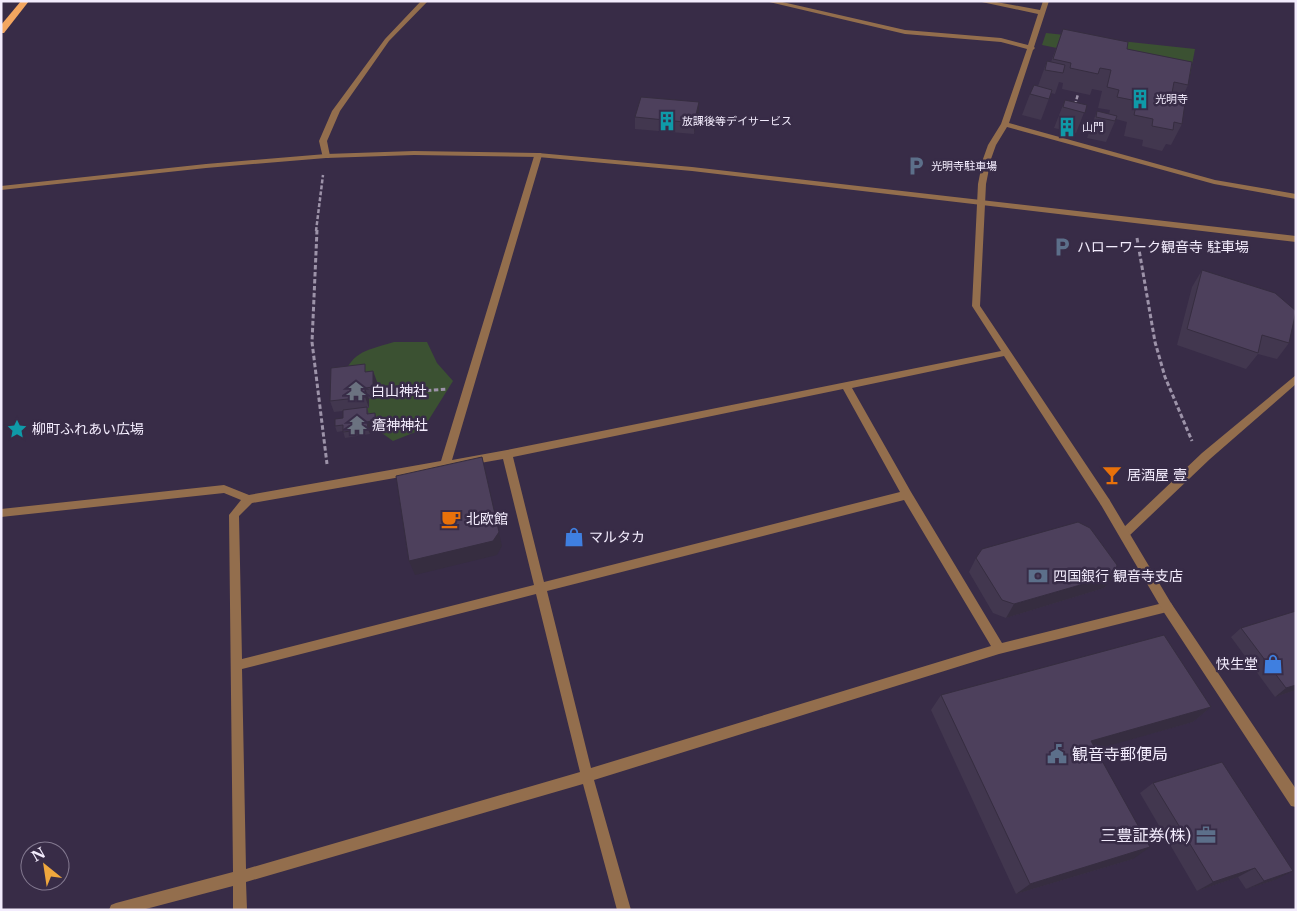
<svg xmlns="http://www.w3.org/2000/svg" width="1297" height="911" font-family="'Libre Baskerville','Noto Sans JP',serif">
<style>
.green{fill:#3b5132}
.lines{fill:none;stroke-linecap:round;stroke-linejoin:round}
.path-far1{stroke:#9d93a9;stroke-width:2.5;stroke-dasharray:4 2;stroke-linecap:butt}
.path{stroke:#9d93a9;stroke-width:3;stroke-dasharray:4.5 2.5;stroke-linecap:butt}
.minor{fill:#936e4d;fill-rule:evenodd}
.tertiary{fill:#936e4d;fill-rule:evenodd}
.primary{fill:#f3a660;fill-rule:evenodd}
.wall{fill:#42374f}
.shaded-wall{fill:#362d40}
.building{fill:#4d405c;stroke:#362d40}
.labels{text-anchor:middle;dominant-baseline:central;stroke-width:5;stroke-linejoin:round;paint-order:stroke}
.far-poi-label{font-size:11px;fill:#f3ecfd;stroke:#382c47;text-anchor:start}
.poi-label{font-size:14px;fill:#f3ecfd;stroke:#382c47;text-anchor:start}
.near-poi-label{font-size:16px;fill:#f3ecfd;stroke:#382c47;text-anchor:start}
</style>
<rect width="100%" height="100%" fill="#382c47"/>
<path class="green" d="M1046,33l149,16 -5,26 -148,-30z
M394,342h33l10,21 16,18 -30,48 -30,12 -46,-33 -8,-24c14,-33 22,-32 55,-42z"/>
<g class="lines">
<path class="path-far1" d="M1075,105l3,-11
M316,231l7,-56"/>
<path class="path" d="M317,230l-5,112 15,122
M1137,238l18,104 10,35 27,64
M385,394l62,-5"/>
<path class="minor" d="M421,1h7l-39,40 -49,70 -13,30 3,15 -1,2h-6l-4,-17 13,-30 53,-72z
M765,1h13l127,29 96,8 27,7 10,-31 -61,-13h14l49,9 3,-9h6l-15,46 1,1 -2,2 -24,73 206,57 81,14v5l-82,-15 -207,-57 -11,18 -5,14 -5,25 -6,122 129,193 1,3 -1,3 -4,1 -4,-1 -97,-149 -152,32 59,104 91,151 165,-41 4,1 2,4 -2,4 -172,43 -405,126 37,130h-14l-34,-126 -337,98 1,28h-14v-24l-91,24h-33l2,-5 5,-2 117,-31 -4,-357 12,-15 -17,-7 -223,24v-8l223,-24 25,10 192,-34 94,-308h6l1,2 -90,305 55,-10 494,-99 -29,-45 6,-122 5,-25 5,-14 13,-21 26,-75 -26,-7 -96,-8zM843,389l57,103 -356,90 -31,-125zM503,459l31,126 -292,74 -3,-143 13,-13zM904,500l87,146 -400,122 -44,-177zM536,594l44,178 -334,97 -4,-200z
M1296,375v9l-86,75 -81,77 -4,2 -4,-2 -1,-3 1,-3 81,-77z"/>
<path class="tertiary" d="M414,151l124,2 154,14 604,69v6l-604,-71 -154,-14 -124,-2 -88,3 -120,10 -205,22v-4l205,-22 120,-10z
M1105,498l4,1 62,104 125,186v18l-5,-1 -128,-195 -62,-106 -1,-3 1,-3z"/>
<path class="primary" d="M21,1h8l-25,32h-3v-8z"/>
</g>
<path class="wall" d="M1063,29l64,20 61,36 -5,11 -1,28 -11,21 -5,-1 -4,7 -20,-5 1,-6 -19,-4 3,-14 -11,-3 -10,23 -19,-4 10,-27 12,3 1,-4 -12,-2 4,-17 -10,-2 -2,6 -28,-6 1,-6 -4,-1 -4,12 -4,-1 -10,27 -19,-5 8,-21 8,-8 9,-25 4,1z
M1065,100l22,5 -11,28 -22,-5z
M699,102v11l-5,21 -59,-5v-12z
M1202,270l87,73 -12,16 -19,-5 -12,15 -69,-24 15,-58z
M373,371l4,11v16l-8,1v9h-2l2,6 6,-1 1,6 1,7 -7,1v7l-25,4 -2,-7 -6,1 -2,-6 8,-8v-7l-9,1 -4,-11 38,-29z
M976,558l139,17 -11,13 -98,30 -13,-5 -24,-41z
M1241,628l55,62 -21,7 -44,-60z
M941,695l270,12 -18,15 -98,27 38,110 -117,35 -85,-184z
M1153,783l122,97 -29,9 -8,-12 -41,14 -57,-98z"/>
<path class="shaded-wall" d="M699,102v11l-5,21v-11z
M373,371l4,11v16l-4,-11z
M365,388l4,11v9l-4,-11z
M375,413l1,6 1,7 -7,1v7l-2,-5 -1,-7z
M482,457l20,89 -5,9 -82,20 -6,-14z
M1115,575l-11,13 -98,30 8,-14z
M1296,685v5l-21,7 11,-9z
M1211,707l-18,15 -117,33 15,-14z
M1150,847l-17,12 -117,35 14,-10z
M1255,868l-17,9 -41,14 16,-9z
M1293,871l-18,9 -29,9 18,-8z"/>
<path class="building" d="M1063,29l65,13 -1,7 65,13 -4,23 -14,-3 -2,11 14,3 -4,28 -8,-2 -1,8 -21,-4 1,-7 -19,-4 3,-14 -20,-4 2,-7 -12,-3 4,-17 -11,-2 -2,6 -28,-6 1,-5 -18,-4z
M1047,61l18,4 -2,8 -18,-3z
M1034,85l18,5 -3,9 -19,-5z
M641,97l58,5 -5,21 -59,-6z
M1065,100l22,5 -2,8 -22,-6z
M1097,111l20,5 -2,5 -19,-4z
M1202,270l73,23 21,18 -7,32 -27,-8 -4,18 -71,-24z
M365,364v8l8,-1v16l-8,1v9l-35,4 1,-33z
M367,407v7l8,-1v7l-8,2 1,7 -25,3v-7l-8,1v-7l8,-1v-8z
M482,457l17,75 -6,9 -84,20 -13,-85z
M1078,522l12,6 27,37 -2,10 -101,29 -12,-4 -26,-42 6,-9z
M1296,611v74l-10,3 -45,-60z
M1164,635l47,72 -120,34 59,106 -120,37 -89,-189z
M1222,762l71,109 -29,10 -9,-13 -42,14 -60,-99z"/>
<defs>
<symbol id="building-bare" viewBox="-9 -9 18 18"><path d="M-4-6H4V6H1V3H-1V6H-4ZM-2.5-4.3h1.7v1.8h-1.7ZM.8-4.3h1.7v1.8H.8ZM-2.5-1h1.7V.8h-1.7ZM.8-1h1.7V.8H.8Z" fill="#0f9aa8" stroke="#382c47" stroke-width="2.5" paint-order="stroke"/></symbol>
<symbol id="parking-bare" viewBox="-9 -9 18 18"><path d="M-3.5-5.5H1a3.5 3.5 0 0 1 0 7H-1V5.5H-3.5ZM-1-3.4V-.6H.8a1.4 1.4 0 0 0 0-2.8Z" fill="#5c6f8a" stroke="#382c47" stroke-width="2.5" paint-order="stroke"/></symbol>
<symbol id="temple-bare" viewBox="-9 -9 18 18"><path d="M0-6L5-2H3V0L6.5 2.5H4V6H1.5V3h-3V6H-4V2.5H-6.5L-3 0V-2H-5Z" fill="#6b7280" stroke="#382c47" stroke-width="2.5" paint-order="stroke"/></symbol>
<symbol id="sight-bare" viewBox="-9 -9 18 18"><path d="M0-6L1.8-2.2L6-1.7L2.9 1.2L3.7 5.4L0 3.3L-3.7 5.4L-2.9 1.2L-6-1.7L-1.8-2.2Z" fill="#0f9aa8" stroke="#382c47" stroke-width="2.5" paint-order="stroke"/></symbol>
<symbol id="bar-bare" viewBox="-9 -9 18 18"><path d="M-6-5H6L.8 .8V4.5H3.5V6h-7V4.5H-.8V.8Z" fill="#e8710a" stroke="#382c47" stroke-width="2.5" paint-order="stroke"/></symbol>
<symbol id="cafe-bare" viewBox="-9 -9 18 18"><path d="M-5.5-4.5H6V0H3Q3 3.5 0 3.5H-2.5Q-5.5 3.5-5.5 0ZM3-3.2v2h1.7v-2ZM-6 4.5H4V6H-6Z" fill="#e8710a" stroke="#382c47" stroke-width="2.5" paint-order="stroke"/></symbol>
<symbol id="shop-bare" viewBox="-9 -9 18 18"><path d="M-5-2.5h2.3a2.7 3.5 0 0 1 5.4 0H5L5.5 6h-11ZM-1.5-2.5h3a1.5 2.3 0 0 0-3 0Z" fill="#3f7fe0" stroke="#382c47" stroke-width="2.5" paint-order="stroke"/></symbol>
<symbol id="bank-bare" viewBox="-9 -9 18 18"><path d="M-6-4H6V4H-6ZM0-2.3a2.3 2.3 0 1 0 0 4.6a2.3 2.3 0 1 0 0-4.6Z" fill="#5c6f8a" stroke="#382c47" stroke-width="2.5" paint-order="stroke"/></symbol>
<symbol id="civic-bare" viewBox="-9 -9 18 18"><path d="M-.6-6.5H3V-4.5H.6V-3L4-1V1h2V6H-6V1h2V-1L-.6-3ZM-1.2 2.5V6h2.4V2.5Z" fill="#5c6f8a" stroke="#382c47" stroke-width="2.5" paint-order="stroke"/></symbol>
<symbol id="office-bare" viewBox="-9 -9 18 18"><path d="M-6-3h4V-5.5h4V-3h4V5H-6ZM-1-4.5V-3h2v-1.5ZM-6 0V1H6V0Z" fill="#5c6f8a" stroke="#382c47" stroke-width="2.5" paint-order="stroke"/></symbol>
</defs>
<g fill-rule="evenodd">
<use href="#building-bare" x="1126" y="85" width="28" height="28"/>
<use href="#building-bare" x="653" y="107" width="28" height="28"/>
<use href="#building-bare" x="1053" y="113" width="28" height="28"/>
<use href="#parking-bare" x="902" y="152" width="28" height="28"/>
<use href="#parking-bare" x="1048" y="233" width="28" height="28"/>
<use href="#temple-bare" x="342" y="377" width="28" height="28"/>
<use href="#temple-bare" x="343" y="411" width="28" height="28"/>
<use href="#sight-bare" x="3" y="415" width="28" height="28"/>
<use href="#bar-bare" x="1098" y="461" width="28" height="28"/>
<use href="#cafe-bare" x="437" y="505" width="28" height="28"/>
<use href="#shop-bare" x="560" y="523" width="28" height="28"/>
<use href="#bank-bare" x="1024" y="562" width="28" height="28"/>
<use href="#shop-bare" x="1259" y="650" width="28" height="28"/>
<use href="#civic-bare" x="1043" y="740" width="28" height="28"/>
<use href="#office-bare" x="1192" y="821" width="28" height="28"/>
</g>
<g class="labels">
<g class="far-poi-label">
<text x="1155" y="99">光明寺</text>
<text x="682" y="121">放課後等デイサービス</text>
<text x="1082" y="127">山門</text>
<text x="931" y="166">光明寺駐車場</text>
</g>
<g class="poi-label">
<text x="1077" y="247">ハローワーク観音寺 駐車場</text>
<text x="371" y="391">白山神社</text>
<text x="372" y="425">瘡神神社</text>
<text x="32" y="429">柳町ふれあい広場</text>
<text x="1127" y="475">居酒屋 壹</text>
<text x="466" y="519">北欧館</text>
<text x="589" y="537">マルタカ</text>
<text x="1053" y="576">四国銀行 観音寺支店</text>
<text x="1258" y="664" text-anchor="end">快生堂</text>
</g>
<g class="near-poi-label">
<text x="1072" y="754">観音寺郵便局</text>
<text x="1191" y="835" text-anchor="end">三豊証券(株)</text>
</g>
</g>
<rect width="1297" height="911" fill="none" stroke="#f3ecfd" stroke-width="5"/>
<g transform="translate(45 866) rotate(330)"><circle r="24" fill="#382c47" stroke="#837990"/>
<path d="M0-4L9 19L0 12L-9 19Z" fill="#efa73d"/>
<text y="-8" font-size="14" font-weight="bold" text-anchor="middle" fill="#f3ecfd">N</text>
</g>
</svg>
